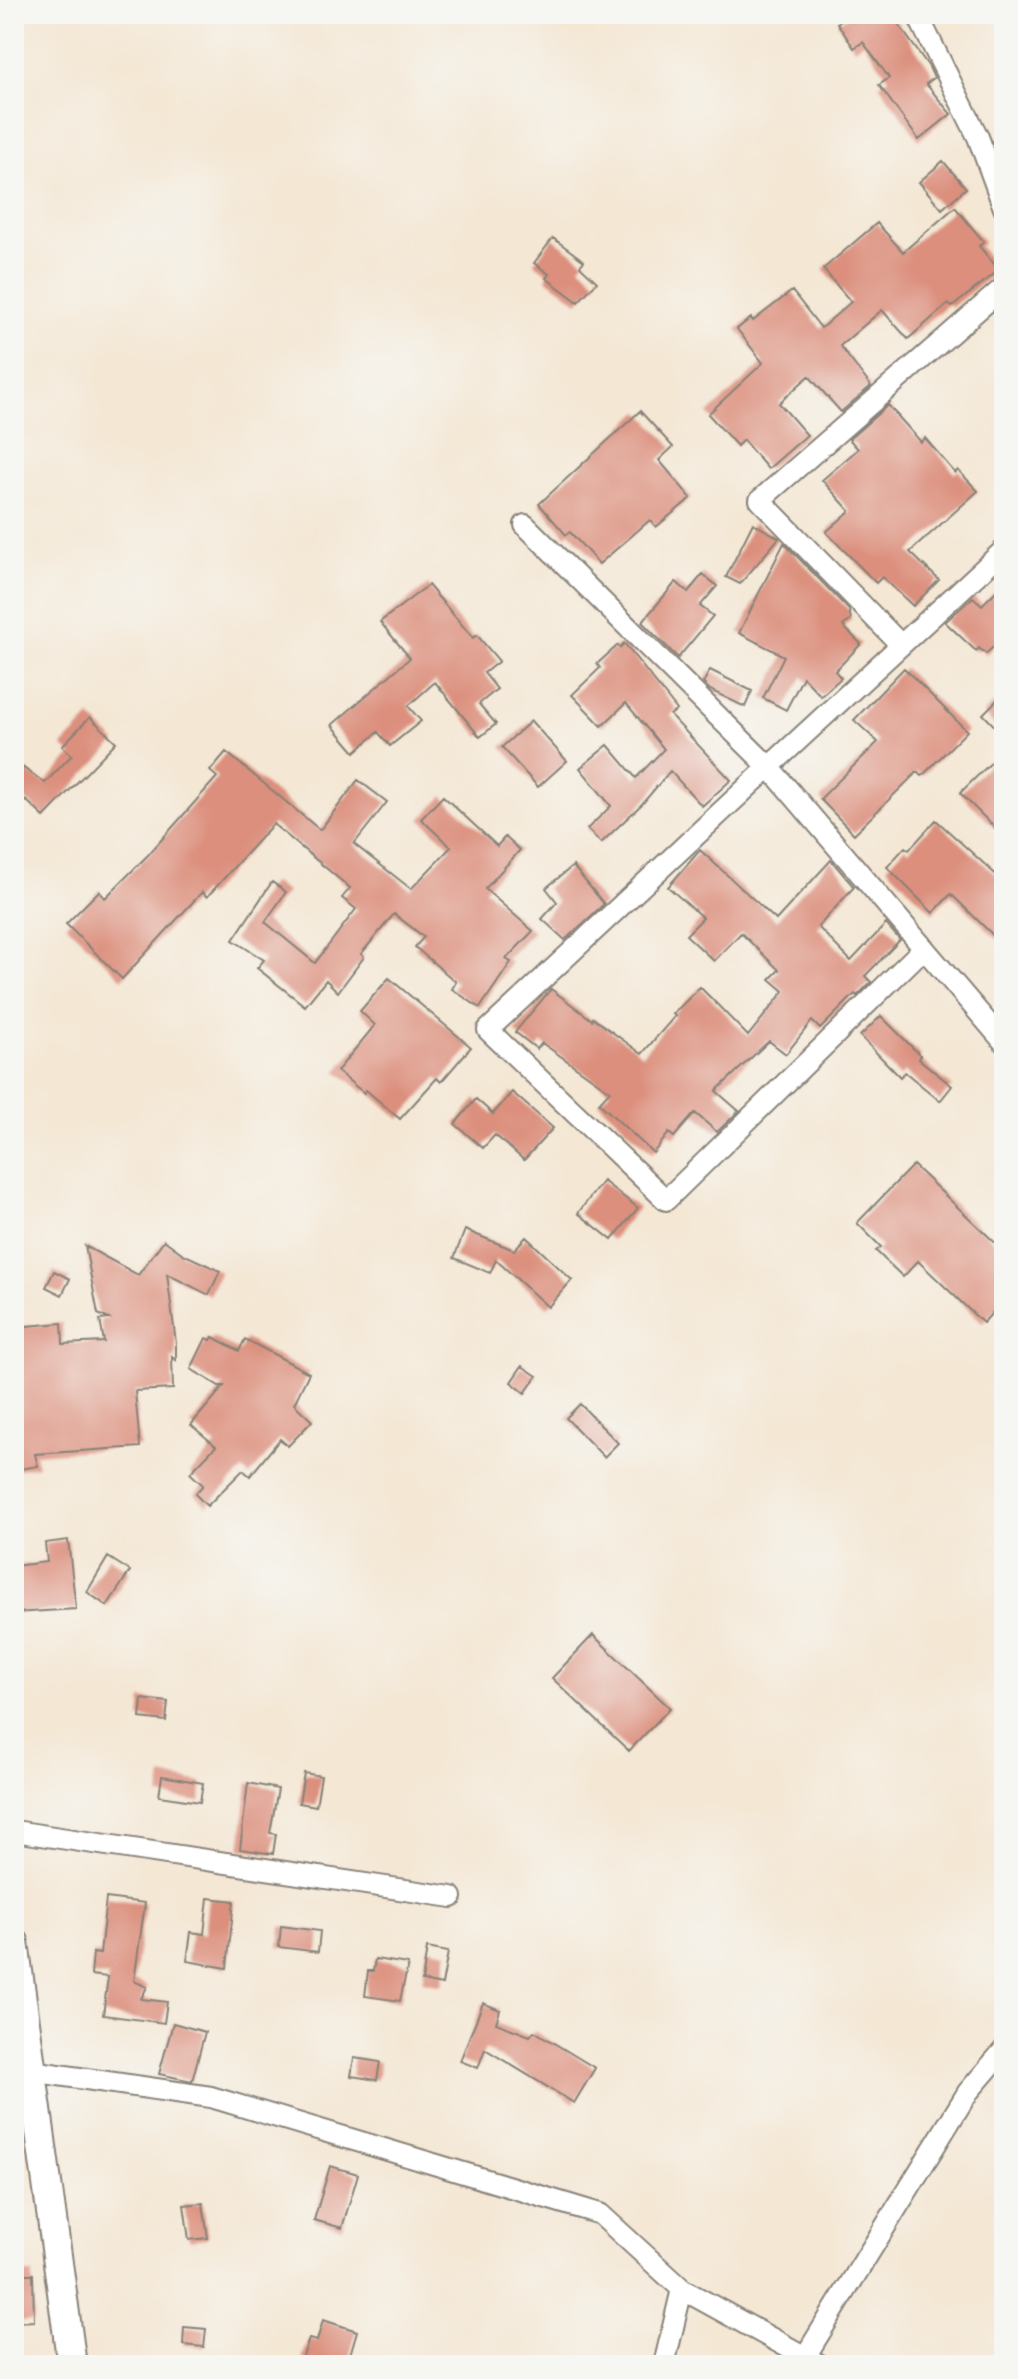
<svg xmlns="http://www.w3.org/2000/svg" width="1018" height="2379" font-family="'Architects Daughter',sans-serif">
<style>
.building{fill:#dc8f7d}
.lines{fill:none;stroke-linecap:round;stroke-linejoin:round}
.street-casing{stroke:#888278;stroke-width:24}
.secondary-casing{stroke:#888278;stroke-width:32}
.street{stroke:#fff;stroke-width:20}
.secondary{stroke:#fff;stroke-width:28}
</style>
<rect width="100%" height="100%" fill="#f6f6f2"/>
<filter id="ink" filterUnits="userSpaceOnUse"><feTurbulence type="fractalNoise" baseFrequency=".0125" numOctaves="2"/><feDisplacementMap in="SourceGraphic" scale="16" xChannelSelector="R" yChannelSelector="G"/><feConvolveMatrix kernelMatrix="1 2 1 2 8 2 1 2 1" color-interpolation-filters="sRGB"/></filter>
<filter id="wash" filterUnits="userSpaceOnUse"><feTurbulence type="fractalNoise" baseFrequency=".006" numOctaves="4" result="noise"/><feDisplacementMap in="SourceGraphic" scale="32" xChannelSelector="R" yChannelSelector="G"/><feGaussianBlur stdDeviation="1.8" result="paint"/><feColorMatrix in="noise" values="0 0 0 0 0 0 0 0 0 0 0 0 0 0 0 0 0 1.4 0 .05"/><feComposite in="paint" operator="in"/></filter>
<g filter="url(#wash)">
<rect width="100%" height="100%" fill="#f4e7d4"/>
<g id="blocks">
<path class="building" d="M851,14h40l38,53 5,11 -8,6 25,30 -32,26 -40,-55 10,-7 -26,-36 -9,6 -17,-25z
M943,161l23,27 -24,21 -23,-27z
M955,207l29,35 -5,4 20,24 -47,37 -4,-3 -40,35 -26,-29 -42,36 31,40 -30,26 -32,-36 -30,27 28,32 -39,34 -25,-29 -6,6 -29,-32 55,-51 -26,-34 14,-11 2,3 39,-30 29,37 30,-26 -28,-33 54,-46 26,29z
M553,238l31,23 -4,5 17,16 -19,20 -32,-24 3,-4 -15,-11z
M888,405l33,37 4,-4 30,35 3,-3 20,21 -68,61 29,28 -26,26 -31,-29 -6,6 -50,-51 24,-21 -28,-31 36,-31 -9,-10z
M640,411l33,36 -14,13 32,38 -35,29 -6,-7 -51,44 -29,-32 -4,3 -27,-31z
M753,523l26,15 -39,46 -14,-7z
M784,543l65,67 2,10 -8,6 18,18 -26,27 6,7 -20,18 -18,-19 -17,33 -23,-12 21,-42 -45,-23z
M703,574l14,12 -17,20 13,10 -35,42 -36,-36 34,-40 12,10z
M1004,583v53l-18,18 -7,-6 -3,3 -31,-29 28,-25 9,8z
M428,585l45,53 4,-3 22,26 -15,12 13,16 -18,15 17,20 -16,13 -45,-55 -27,24 13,15 -31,25 -12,-14 -23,20 -23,-27 78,-67 -30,-36z
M624,643l53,67 -7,5 61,65 -29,26 -32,-35 -28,33 -41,39 -14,-14 24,-23 -31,-38 28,-23 28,33 28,-29 -38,-46 -24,23 -30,-31 28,-27 -3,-4 21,-19 2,3z
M904,668l63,63 -45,45 -5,-4 -63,62 -34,-35 58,-57 -24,-22z
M710,670l42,21 -7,16 -35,-17 -7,-7z
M1004,693v43l-21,-22z
M90,717l26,25 -72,75 -18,-17 -12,18v-38l8,-13 23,16 27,-28 -10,-9z
M531,721l36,40 -29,26 -36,-40z
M1004,750v87l-44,-44z
M226,752l94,78 38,-50 29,22 -33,42 57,45 40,-42 -30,-28 22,-23 54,50 8,-9 15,13 -35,39 48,42 -27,28 5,3 -31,46 -28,-19 4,-7 -41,-35 9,-10 -30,-23 -33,40 3,3 -26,35 -12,-12 -21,26 -48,-38 7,-8 -31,-20 39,-58 14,10 -21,30 50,41 41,-54 -14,-11 8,-10 -77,-64 -66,73 -5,-5 -80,87 -56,-55 33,-33 6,7 43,-43 69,-78 -7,-6z
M936,820l68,62v64l-53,-52 -18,19 -46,-46 18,-20 4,3z
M700,850l76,70 55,-60 23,27 -36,40 33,34 35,-37 14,16 -35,36 6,6 -14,14 -2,-2 -35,35 -8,-8 -26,33 -17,-13 -53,50 23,20 -22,21 -22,-19 -21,24 -5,-4 -16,20 -54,-50 11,-12 -68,-48 -5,6 -22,-17 36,-43 41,31 1,-2 49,36 33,-38 -2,-2 27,-27 48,49 36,-45 -14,-12 9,-9 -38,-37 -27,28 -28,-26 17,-17 -35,-31z
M573,866l31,38 -39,36 -23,-21 15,-17 -11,-14z
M389,978l82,69 -30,35 -4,-4 -37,41 -34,-29 -2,3 -27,-22 38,-46 -15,-14z
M881,1016l40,40 -2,3 33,27 -12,15 -35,-29 -5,5 -40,-41z
M512,1092l41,36 -29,32 -29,-25 -12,13 -28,-24 21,-25 17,15z
M913,1165l91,86v49l-21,23 -65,-62 -15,16 -27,-26 5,-4 -24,-24z
M603,1181l35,27 -26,32 -34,-27z
M465,1230l49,20 12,-13 46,43 -24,27 -52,-47 -6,13 -36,-15z
M164,1240l19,14 37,17 -11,24 -42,-21 9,69v17l-4,-3 1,32 -38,2 5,56 -105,7 3,12 -24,4v-143l48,-4 1,21 41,-2 -4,-22 9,-1 -11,-5 -13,-68 53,29z
M54,1271l16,8 -8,16 -16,-8z
M213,1337l26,14 6,-12 64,34 -15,31 18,17 -24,25 -8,-7 -30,37 -7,-6 -36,36 -12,-12 8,-9 -13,-12 26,-27 -25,-21 33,-39h-5l-28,-17 15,-31 5,2z
M522,1366l15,10 -12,17 -14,-11z
M580,1404l38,39 -14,14 -38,-39z
M68,1540l8,69 -62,4v-47l33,-4 -2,-19z
M108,1557l22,14 -23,35 -20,-14z
M593,1635l77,73 -41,43 -77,-73z
M142,1699l26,3 -2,19 -26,-3z
M304,1773l17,3 -5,30 -17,-3z
M162,1776l41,7 -3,19 -41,-6z
M248,1783l30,6 -8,44 6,1 -3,20 -33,-5z
M106,1898l39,5 -11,78 13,6 -6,12 26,3 -3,21 -61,-8 5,-38 -17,-2 2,-22 7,1z
M208,1898l26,3 -7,67 -40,-7 4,-29 13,2z
M281,1926l39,5 -2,21 -39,-5z
M427,1948l21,4 -6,33 -20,-4z
M375,1959l33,5 -8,37 -35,-5 3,-25h5z
M483,2003l17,7 -4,13 34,13 4,-5 61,37 -21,35 -89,-54 -7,19 -18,-7z
M173,2023l32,9 -13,49 -33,-7z
M354,2058l26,4 -3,18 -26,-4z
M330,2166l28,8 -16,54 -28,-8z
M203,2203l5,35 -19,2 -5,-35z
M14,2274h19l1,47 -20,1z
M323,2320l34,11 -10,34h-37l1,-3 -9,-3 7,-20 8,2z
M184,2327l22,2 -2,18 -21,-2z"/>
</g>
</g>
<g filter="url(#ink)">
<use href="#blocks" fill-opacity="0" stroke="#888278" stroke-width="2"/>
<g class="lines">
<defs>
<path id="street" d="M917,14l61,123 26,71
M525,525l244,242 -281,263 178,170 258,-252
M1004,550l-235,217 235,275
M901,645l-141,-145 244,-213
M14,1831l438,66
M31,2071l180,26 389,117 82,75 138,76
M664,2365l18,-76
M800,2365l168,-273 36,-42"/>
<path id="secondary" d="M14,1942l58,423"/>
</defs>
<use href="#street" class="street-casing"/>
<use href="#secondary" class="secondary-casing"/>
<use href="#street" class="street"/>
<use href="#secondary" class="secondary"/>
</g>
</g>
<rect width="1018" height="2379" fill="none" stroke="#f6f6f2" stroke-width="48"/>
</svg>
